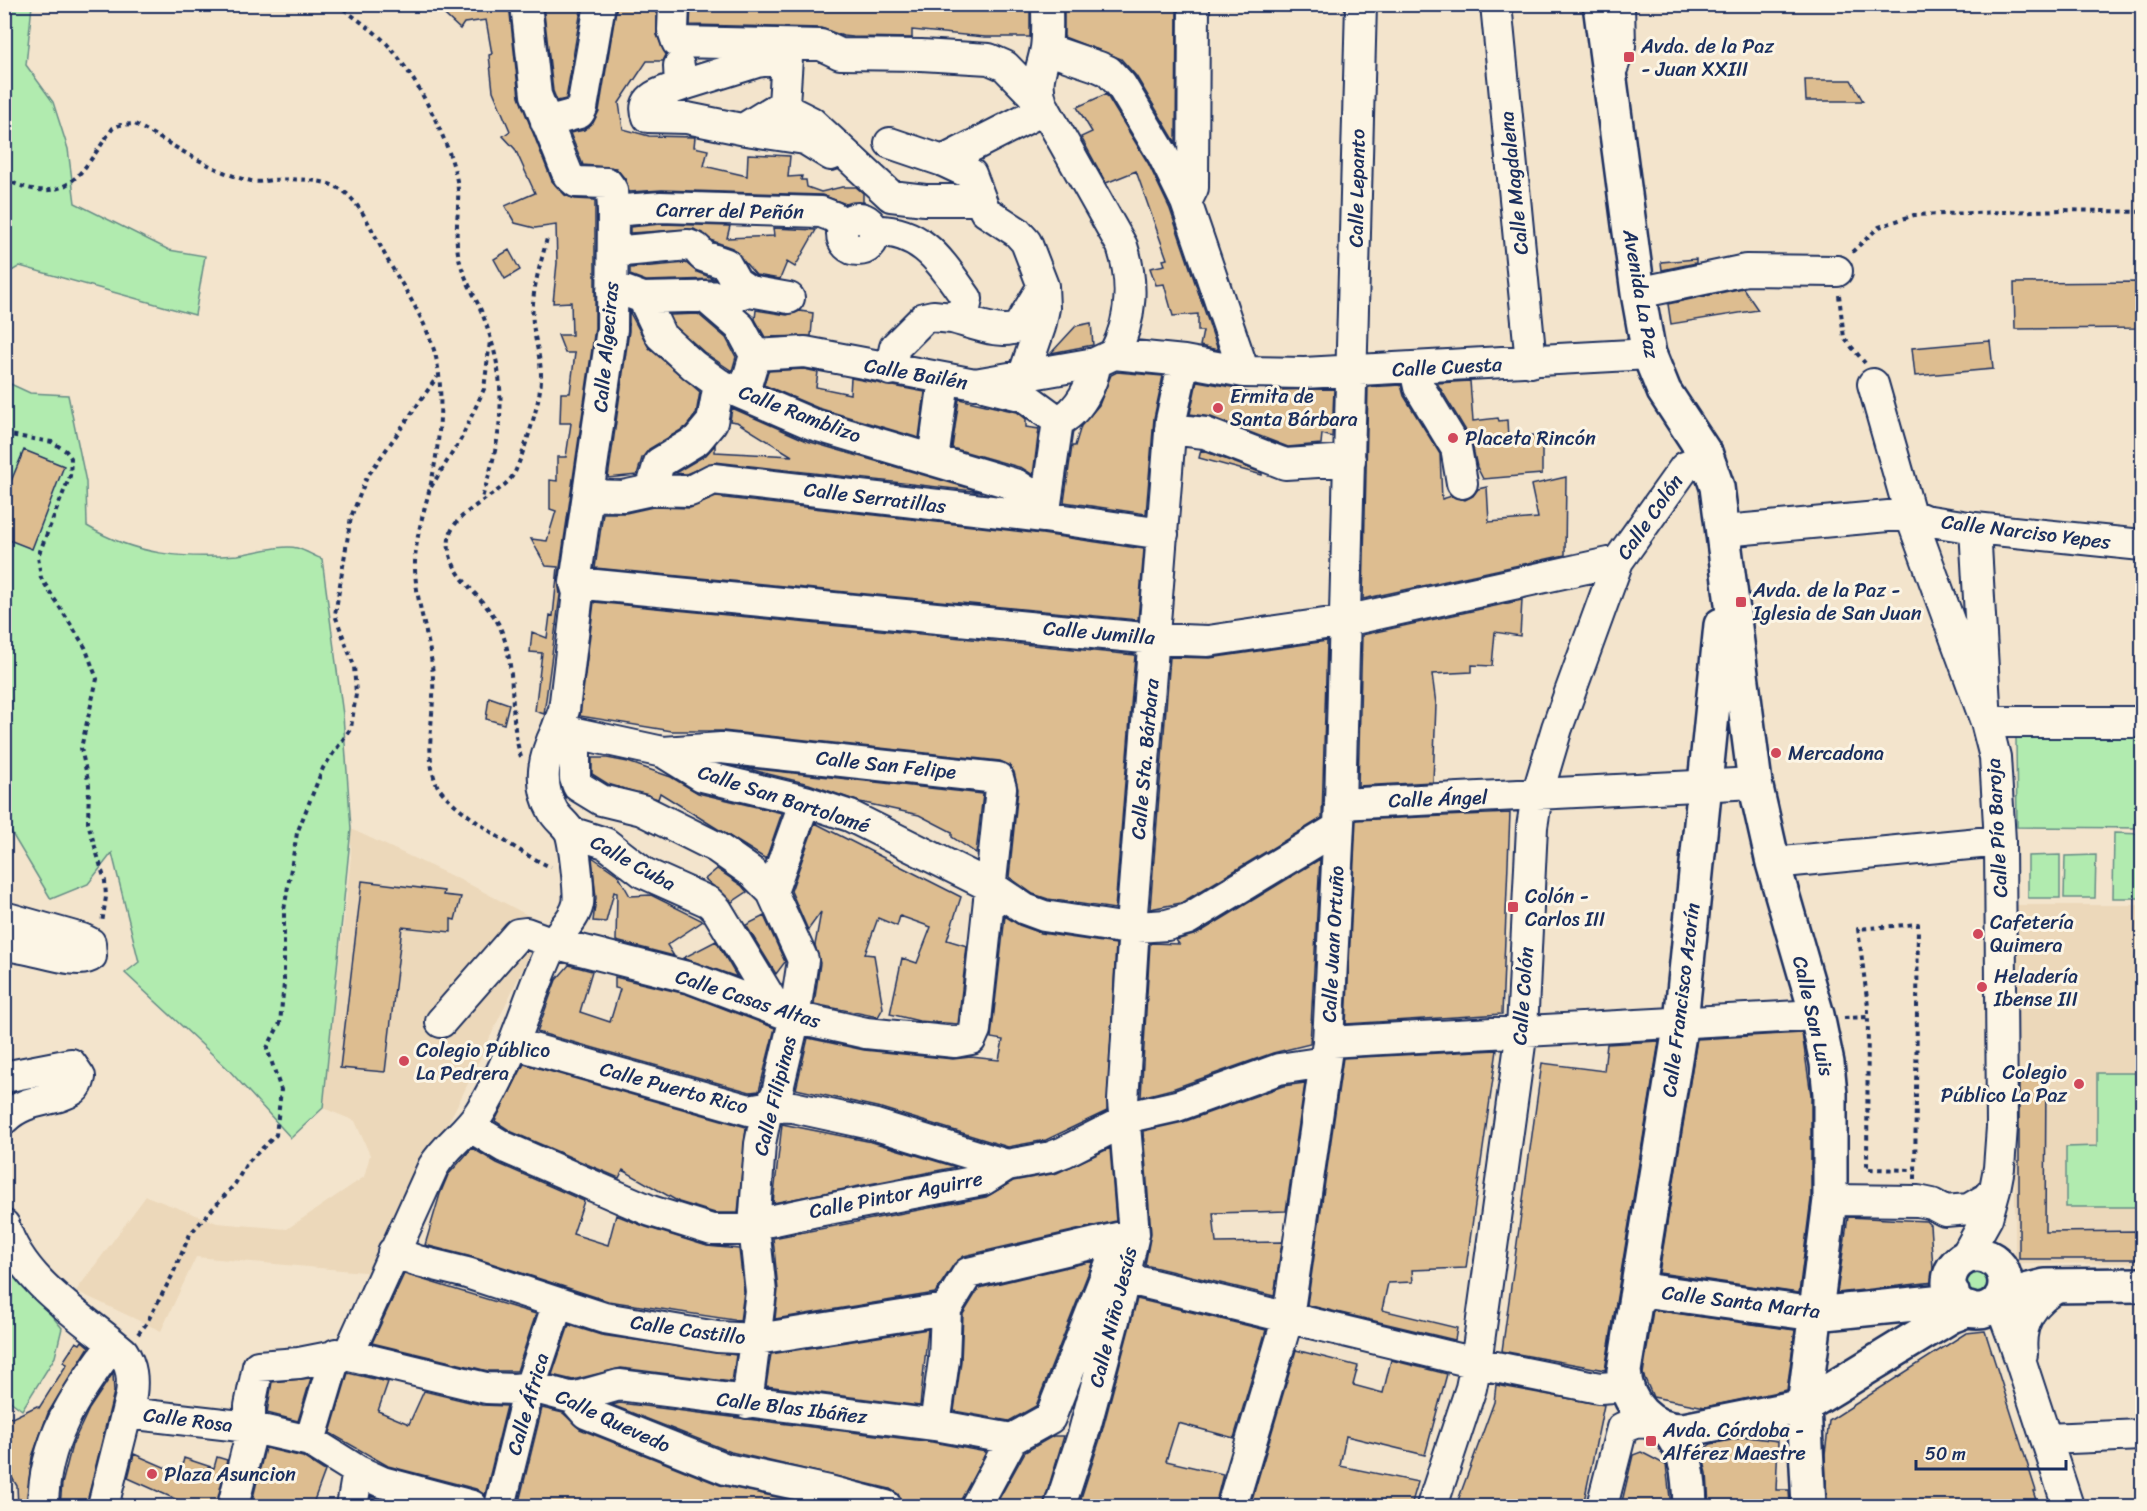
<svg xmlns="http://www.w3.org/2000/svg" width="2147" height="1511" font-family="Sriracha,sans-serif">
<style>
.built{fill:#ecd8ba}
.green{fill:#b1ebaf;stroke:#668d86;stroke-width:1.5}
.building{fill:#ddbd90;stroke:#1b2f5e;stroke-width:1.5}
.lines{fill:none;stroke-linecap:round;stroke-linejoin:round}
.minor-casing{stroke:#1b2f5e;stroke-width:34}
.major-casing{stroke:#1b2f5e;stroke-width:38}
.path{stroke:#1b2f5e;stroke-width:4;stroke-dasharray:4.5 4.5;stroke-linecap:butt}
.minor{stroke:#fcf5e5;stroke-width:30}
.major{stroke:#fcf5e5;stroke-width:33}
.poi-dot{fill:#d1495b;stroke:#fcf5e5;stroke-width:2}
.labels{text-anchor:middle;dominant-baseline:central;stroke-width:6;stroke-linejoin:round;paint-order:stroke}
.poi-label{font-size:20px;fill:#1b2f5e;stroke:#fcf5e5;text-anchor:start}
.street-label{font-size:20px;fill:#1b2f5e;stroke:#fcf5e5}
</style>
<rect width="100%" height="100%" fill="#f3e4cc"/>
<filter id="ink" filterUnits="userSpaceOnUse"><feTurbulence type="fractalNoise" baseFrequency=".0167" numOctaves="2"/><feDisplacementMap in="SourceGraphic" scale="12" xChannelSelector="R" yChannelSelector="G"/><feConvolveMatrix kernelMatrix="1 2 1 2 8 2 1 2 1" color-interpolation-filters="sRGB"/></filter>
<g filter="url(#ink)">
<path class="built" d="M351,829l116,54 77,41 -82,172 -61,117 -26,60 -179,-16 -35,74 -85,-40 70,-95 71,27 70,6 77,-52 6,-22 -15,-34 -32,-13 28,-252z
M2015,905h127v358l-127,1z"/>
<path class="green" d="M5,4l27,1 -6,60 27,37 15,47 7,54 94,47 36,6 -10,59 -175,-49 -15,9z
M4,381l26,12 38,2 18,87 1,44c48,29 96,33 151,29 15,-2 45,-11 59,-7 9,3 17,8 25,11l21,156 8,114 -28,279 -32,30 -64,-70 -102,-95 14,-11 -27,-109 -24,31 -37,15 -46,-77z
M2016,738h126v90l-125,-1z
M2114,833l28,1v64h-29z
M2060,855v43h-32v-42z
M2096,855l-1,43h-31l1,-42z
M2097,1073h45v134h-76v-60l31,-1z
M4,1259l58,69 -7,29 -33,53 -17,-13z
M1964 1283a13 13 0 1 1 26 0a13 13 0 1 1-26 0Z"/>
<path class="building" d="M433,4h76l10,93 33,84 13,14 10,4 20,1v128l-37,253 2,14 -16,119 -9,-3 7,-58 -12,-1 2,-20 15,6 3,-23 3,1 5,-49 -12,-1 -15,-27 16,2 9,-30 -6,-2v-29l7,1v-24h9l5,-34h-11l1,-30h9l5,-40h-10l-7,-18h14l-1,-33 -18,1 4,-40 -1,-38 -21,3 -20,-5 -10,-17 30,-13 -20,-44 -12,-13 7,-5 -17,-40 -4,-36 3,-1 -6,-34 -22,3 -4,6z
M543,4h39l-16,95 -9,2 -4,-10z
M617,4h40v31l9,20 -3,6h-16l-28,42 4,26 26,7 46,1 -1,10 14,3 -4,16 43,10 1,-22 42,2 -2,21 14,-1 -1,4h5l1,7 14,5 21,-5h14l7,6v12l-17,-1 -24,-9 -160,-5 -33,2 -3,-12 -10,-12 -33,-3 -13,-32 14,-3 9,-7 6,-12z
M691,4h339v33h-45l-73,-7v8l-59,-1 -10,-1 -22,-8 -131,-3z
M1064,4h113l-1,139 -40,-67 -15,-17 -57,-22z
M1805,80h46l12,21h-57z
M1106,94l42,69 22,46 48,141 -18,-4 3,-15h-5v-17l-25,2 -9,-32 -8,1 -6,-17 15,-3 -2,-5 4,-1 -31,-88 -30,12 -25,-46 11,-5 -15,-25z
M661,224l69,2 -3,12 47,-2 -1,-8 43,2 -21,37 -8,-5 -7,17 -24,-4 -24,-27 -19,-7 -19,-12 -64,4v-6z
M509,250l11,20 -15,9 -11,-20z
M1696,259v4l-34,7 -1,-8z
M686,263l11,9 18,7 -69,2 -16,-6v-7z
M2142,282v46l-127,1 -1,-46z
M1743,288l15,22 -87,14 -3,-20z
M756,310l31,5 13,-4 13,2 -2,23 -46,1 -10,-18z
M629,311l20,37 51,44 -4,22 -10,13 -37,22 -7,9 -5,17 -29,3 21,-147z
M698,314l28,24 10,19 -4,14 -27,-18 -30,-27 -5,-11z
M1091,323l2,22 -42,8 25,-27z
M1990,341l3,28 -78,7 -3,-28z
M804,369l14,3 -2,15 34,7 1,-16 74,14 -6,46 -101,-30 -54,-23 4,-14z
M1117,372l46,4 -9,42 -8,96 -82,-12 8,-56h3l6,-20 18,-21 12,-30z
M1197,381l40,7 27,12 3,-10 67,-1 -2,48 -10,-3 -1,10 -33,3 -77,-30 -21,-3z
M1470,381l3,40 25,-3 1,3 8,-1 1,18 34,-4v40l-59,5 -6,-12 -6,-28 -34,-56z
M1401,385l3,11 36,58 2,45 10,-3 13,4 8,-4 5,-7 9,-2 2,35 49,-4 -7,-33 35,-8 -1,78 -202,44 5,-212z
M959,399l58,13 9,7v8l13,2 -6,46 -11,-7 -70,-20z
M732,408l75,33 175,51 -267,-30 -29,12 -11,-1 31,-18 9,-10v7l77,4 -55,-34 -7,-1z
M24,450l40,16 -32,83 -28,-11v-40z
M1201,450l61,23v2l-63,-17z
M716,497l326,37 102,15 -6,71 -543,-52 8,-55h23l27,-6 37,1z
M1522,600l-2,36 -25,-4 -3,34 -20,-1v7l-40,2 4,30 -3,78 -75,4 4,-151z
M594,602l541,53 -20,254 -67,-10 -15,-5 -24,-17 9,-88 -4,-17 -5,-7 -9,-4 -277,-30h-51l-92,-15z
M1327,641l-5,177 -141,85 -31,6 20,-252 40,1z
M489,697l20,7 -5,20 -18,-5z
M592,758h15l21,4 43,15 27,16 84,20 -16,46 -106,-66 -2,6 -50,-15 -16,-10z
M740,767l243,27 -7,59 -24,-16v-5l-33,-17 -59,-13 -51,-18z
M1510,813l-8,201 -156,10 10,-204z
M815,823l146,74 -14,43 20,6 -9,78 -39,-3 -29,-7 12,-56 15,5 14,-36 -31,-11 -3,10 -19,-8 -13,36 9,1 9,53 -5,9 -64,-13 6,-41 -5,-18 6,-33 -13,18 -17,-39z
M592,857l26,18 12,21 21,-1 52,26 -36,24 7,11 -58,-15 1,-48 -3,-1 -8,30 -13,-1 3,-23z
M1320,859l-10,185 -37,9 -101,36 -31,8 9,-154 29,1 -3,-4 21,-6z
M717,869l25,17 5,6 -15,10 -27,-23z
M362,881l82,10 -1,4 18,2 -6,23 -4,-1v13l-49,-5 -17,145 -45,-4z
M764,916l21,46 -9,12 -30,-49z
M1005,916l14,9 22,8 75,11 -9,167 -61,29 -38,7 -127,-39 -85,-19 12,-51 56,12 89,9 18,-2 28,3 4,-20 -12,-2z
M716,941l21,36 -54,-19z
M569,965l23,6 -12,41 30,10 10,-33 -5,-1v-11l71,17 89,34 -16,63 -9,1 -213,-60 19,-52z
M1802,1033l9,62v104l-12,94 -140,-20 38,-234z
M1659,1041l-54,329 -103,-19 40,-288 62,8 3,-27z
M1497,1050l-31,218 -54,2 1,12 -25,1 -6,27 75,18 -2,12 -148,-35 36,-247z
M524,1064l222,63 -8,86h-23l-36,-11 -56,-32 -4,8 -107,-46 -17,-11z
M2046,1075l-1,157 97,-1v28h-123v-183z
M1305,1083l-19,128 -73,2 3,30 66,-1 -8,54 -129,-31 6,-32 -8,-102 40,-9 100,-36z
M782,1124l90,18 84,25 -183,36z
M472,1148l25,15 87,38 -11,33 35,11 8,-30 30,12 61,19 32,3 5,43 -4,29 -132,-20 -136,-44 -47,-12 15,-51 8,-19z
M1110,1148l6,73 -152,35 -10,8 -19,29 -160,26 3,-29 -5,-52 213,-41 27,-16 44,-8z
M1848,1217l78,4 4,4 4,57 -97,11z
M1093,1261l-57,145 -27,15 -55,-10 7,-50 2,-47 16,-26z
M404,1274l132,40 -19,57h-29l-116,-28z
M1137,1299l129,31 -32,108 -56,-15 -12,38 57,13 -8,32h-117l-18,-5 20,-62z
M1653,1310l142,20 -8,60 -82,17 -52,-10 -10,-23z
M569,1325l32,10 135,20 -4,27 -111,-14 -48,12 -21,-5z
M928,1329l-8,77 -154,-20 5,-32z
M1985,1331l51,160h-3l5,15h-211l-2,-52 4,-33 137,-88z
M82,1341l7,6 -41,66 -16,44 -6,49h-8l-1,-20 -13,-22v-49l8,3 25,-12 2,2 28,-44 -4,-2 13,-20 4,2z
M1296,1350l62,16 -5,19 30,8 8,-33 56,14 -22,81 -79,-19 -6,30 78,16 -7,24h-161z
M113,1373l1,19 -28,114h-26l2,-22 10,-39 17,-36z
M348,1373l40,9 -10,29 31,13 15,-33 58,14 25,1 -22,89 -9,-6 -88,-23 -58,-33z
M311,1378l-13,43 -31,-8 5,-31z
M1496,1385l108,20 -21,101h-127l38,-104z
M620,1403l312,39 54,10 -27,54h-56l-5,-12 -8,-5 -159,-37 -119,-47z
M542,1408l21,5 17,16 140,56 99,21h-301z
M1053,1436h11l-21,70h-48l30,-54z
M1747,1437l31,4 -2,49h13l1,16h-81l-2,-33 -6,-22 10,-7z
M265,1448l38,9 22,14 -13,35h-61z
M1641,1452l25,13 5,41h-50l12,-51z
M134,1454l46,20 4,-16 30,10 3,-11 10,3 -11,46h-35l1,-4 -54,-24z
M371,1496l7,3 29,7h-38z"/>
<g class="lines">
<defs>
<path id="minor" d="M526,4l10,91 32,80 8,7 31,1 5,7 1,21 -1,118 -37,254 3,10 -14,117 -7,19
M674,4l-1,26 4,12 144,3 19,9 81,1 68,4 16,7 37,38
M1047,4c0,14 1,30 -1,44 -4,23 -12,31 -4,56l80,142c12,36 10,74 -8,108l70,7 60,11 60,1 345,-19
M1496,4l35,358
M1046,49l53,18 9,4 13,14 42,70 23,47 58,170
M679,66l1,20 77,-24 30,-4
M1613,66l7,-20 -1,-42
M680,86c-15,6 -41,10 -32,31l39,1 59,12 2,-4 36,-22 3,-46
M784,104l7,8 20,10 80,74 34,4h54
M546,122l33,-9 3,-5 18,-104
M746,130l59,9 26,16
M890,143l53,18 102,-52
M943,161l28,13 14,37 32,21 9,10 17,44 1,22 -4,19 -17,50
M1186,202l7,-14 1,-184
M613,211l48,-4 160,5 13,5 10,9
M842 234a16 16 0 1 1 32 0a16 16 0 1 1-32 0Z
M874,231c49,-2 68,33 93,68l-2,10 -13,9c18,4 51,19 67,8l24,-40
M613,252l75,-7 8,3 7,8 23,8 10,18 13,9
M612,291l15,1 16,6 18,38 33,30 25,18 93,40 205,61 14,9 13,23
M1638,293l108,-23 91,1
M704,296l36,31 15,28
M643,298l90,-2 16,-5 40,7
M1415,369l4,18 37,61 6,35
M890,370l5,-23 29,-29 9,-2 19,2
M987,387l37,9 34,25 -14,96
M744,392l11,-37 50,-3 170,32 120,-21 19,-9
M1058,421c20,-8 36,-37 37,-58
M1170,429l35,4 80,31 65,-4
M933,460l11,-80
M651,490l8,-27 38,-23 15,-18 7,-38
M589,495l34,1 28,-6 39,1 23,-12 331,38 119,17
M1975,528l11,194h156
M1724,531l186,-17 14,6 51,8 167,17
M575,583l579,56 54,2 137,-20 273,-60
M575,733v45l3,8 23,14 41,10 74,37 37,26 19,19 31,68 -10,65 -16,68 -11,21 -6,30 -6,83 7,65 -14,111
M1340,804l415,-21
M570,832l35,11 39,30 65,29 8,8 61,101
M1773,863l227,-22
M772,892l33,-91
M4,917l78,22 8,4 1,13c-14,11 -65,-12 -87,-10
M441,1022l77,-88 8,-1 27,10 138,35 103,39 72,16 89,9 16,-3 4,-9 26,-242 -3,-10 -277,-30 -58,4
M1328,1042l489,-27
M515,1044l234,66 22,-4 22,1 83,18 131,40
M4,1077l67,-13 9,13c-1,5 -2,9 -6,12 -19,14 -47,7 -70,30
M469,1126l35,21 147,64 61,19h35l18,-8 47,-10 171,-32 24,-15 44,-8 13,-5 73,-37 40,-9 102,-37 46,-7
M1830,1200l88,1 14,3 13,7 24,-2 17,-10 9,-10 4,-21 3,-41 -2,-286 -5,-84 -9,-35 -76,-208 -37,-130
M4,1225c18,57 76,90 119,127 9,14 10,27 8,43l-28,111
M393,1252l25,9 49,12 137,45 113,19 40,2 189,-30
M1964,1259l23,-41 8,-29
M1124,1278l352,85 123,25 16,-1 10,-5
M1995,1305l10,12 9,24 54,165
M2022,1354c-4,-32 11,-54 39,-69
M348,1355l85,-188c13,-22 34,-34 47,-55 33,-52 46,-111 72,-166 7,-16 22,-24 26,-42 2,-9 -4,-65 -8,-72 -4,-8 -13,-13 -17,-21 -16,-28 -9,-55 4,-82l106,23 39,24 103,25 45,15 142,71 33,22 19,7 78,12 45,-3 21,-6 150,-91
M573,1398l46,-13 316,40 77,14
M127,1413l122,14 61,14 48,30 24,11 90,24
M935,1425l9,-65 2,-51 22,-36 166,-39
M2046,1439l96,-4
M310,1441l26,-87
M43,1506c1,-66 32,-111 70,-162
M233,1506l17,-68v-32l8,-40 41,-3 46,-9 141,34 29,1 17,-2 41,11 13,15 140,56 103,22 57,15
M352,1506l6,-35
M500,1506l27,-110 31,-93
M976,1506l36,-67 38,-21 60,-153 7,-4
M1060,1506l23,-71 35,-130 16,-71 -11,-133 11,-175 -2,-13 39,-493 13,-59
M1232,1506l56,-189 40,-275 12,-238 21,-800
M1432,1506l39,-118 5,-25 46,-333 10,-203 5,-32 20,-67 61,-167 67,-94 11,-4 15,2
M1602,1506l20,-78 15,-6 14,1"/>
<path id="major" d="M1600,4l38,289 11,61 15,37 42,64 11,32 38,296 18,80 44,152 10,48 3,31v106l-26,206 5,100
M1721,625l-40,397 -57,349c2,33 26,60 60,59l120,-24 147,-90 18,-7
M1949 1283a28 28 0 1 1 56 0a28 28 0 1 1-56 0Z
M1636,1297l14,-6 165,23 119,-12 7,-1 11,-9
M2001,1297l44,-11 97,-1
M1668,1430c20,24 21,47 22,76"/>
</defs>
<use href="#minor" class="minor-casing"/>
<use href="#major" class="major-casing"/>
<path class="path" d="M337,4c16,13 36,25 50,40 29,32 62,95 70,137 4,25 -4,52 2,77 5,22 19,42 26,63 24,66 18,112 -3,177
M4,179c64,30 75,-4 109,-51l7,-3 15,-1c33,18 81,50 116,57 7,2 13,0 20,-1 24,-1 57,-3 76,14 20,19 30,48 44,72 16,26 34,55 43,84 11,36 6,88 -1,124 -6,30 -17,57 -18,88 -1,40 17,77 18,117 2,33 -9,73 3,104 9,22 93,76 115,84
M1852,252l27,-25 35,-12 150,-5 78,2
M1839,295l5,43 21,25
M4,434l48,8 14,9 5,7 -1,18 -32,80 3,22 44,69 12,32 -16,69 8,37 -1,38 17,58 1,16 -4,26
M431,487l30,-48 23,-50 6,-48
M521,757c-14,-43 -2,-92 -23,-134 -14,-26 -54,-51 -49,-84 4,-30 53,-42 66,-67 9,-20 27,-74 26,-96 0,-24 -11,-46 -8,-72 1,-22 9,-44 14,-66
M1844,1018l24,-1
M1915,1179l3,-255 -60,5 10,77 -1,163 48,1
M138,1334l8,-10 26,-48 18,-42 45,-50 12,-21 29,-28 5,-45 -14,-42 13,-25 4,-39v-74l13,-77 26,-65 28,-40 5,-34 -2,-28 -19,-51 16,-98 16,-40 70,-100"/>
<use href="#minor" class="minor"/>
<use href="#major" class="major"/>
</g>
</g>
<g class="poi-dot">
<rect x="1623" y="51" width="12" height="12" rx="3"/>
<circle cx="1218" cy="408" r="6"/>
<circle cx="1453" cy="438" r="6"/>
<rect x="1735" y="596" width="12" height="12" rx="3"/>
<circle cx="1776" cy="753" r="6"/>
<rect x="1507" y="901" width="12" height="12" rx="3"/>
<circle cx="1978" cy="934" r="6"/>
<circle cx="1982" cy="987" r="6"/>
<circle cx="404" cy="1061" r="6"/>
<circle cx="2079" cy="1084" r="6"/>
<rect x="1645" y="1435" width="12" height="12" rx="3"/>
<circle cx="152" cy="1474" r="6"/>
</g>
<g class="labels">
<g class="poi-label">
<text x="1641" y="46">Avda. de la Paz<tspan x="1641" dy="23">- Juan XXIII</tspan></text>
<text x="1230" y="396">Ermita de<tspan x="1230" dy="23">Santa Bárbara</tspan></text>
<text x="1465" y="438">Placeta Rincón</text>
<text x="1753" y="590">Avda. de la Paz -<tspan x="1753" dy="23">Iglesia de San Juan</tspan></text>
<text x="1788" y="753">Mercadona</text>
<text x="1525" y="896">Colón -<tspan x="1525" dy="23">Carlos III</tspan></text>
<text x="1990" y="922">Cafetería<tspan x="1990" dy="23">Quimera</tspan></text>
<text x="1994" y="976">Heladería<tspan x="1994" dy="23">Ibense III</tspan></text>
<text x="416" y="1050">Colegio Público<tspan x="416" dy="23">La Pedrera</tspan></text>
<text x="2067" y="1072" text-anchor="end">Colegio<tspan x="2067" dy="23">Público La Paz</tspan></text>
<text x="1663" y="1430">Avda. Córdoba -<tspan x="1663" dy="23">Alférez Maestre</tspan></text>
<text x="164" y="1474">Plaza Asuncion</text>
</g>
<g class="street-label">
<text transform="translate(1514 183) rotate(-96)">Calle Magdalena</text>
<text transform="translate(1357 188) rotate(-89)">Calle Lepanto</text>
<text transform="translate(730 211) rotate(1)">Carrer del Peñón</text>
<text transform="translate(1641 294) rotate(80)">Avenida La Paz</text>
<text transform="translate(606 347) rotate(-85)">Calle Algeciras</text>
<text transform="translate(1447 367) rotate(-3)">Calle Cuesta</text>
<text transform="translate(916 374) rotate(10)">Calle Bailén</text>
<text transform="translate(800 414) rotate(21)">Calle Ramblizo</text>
<text transform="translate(875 498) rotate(7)">Calle Serratillas</text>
<text transform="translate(1650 517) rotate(-55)">Calle Colón</text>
<text transform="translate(2026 532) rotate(7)">Calle Narciso Yepes</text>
<text transform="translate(1099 633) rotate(5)">Calle Jumilla</text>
<text transform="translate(1145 759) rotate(-85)">Calle Sta. Bárbara</text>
<text transform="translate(886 765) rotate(6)">Calle San Felipe</text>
<text transform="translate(784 799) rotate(18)">Calle San Bartolomé</text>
<text transform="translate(1438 799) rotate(-2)">Calle Ángel</text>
<text transform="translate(1997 828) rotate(-93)">Calle Pío Baroja</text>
<text transform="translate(633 863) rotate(29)">Calle Cuba</text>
<text transform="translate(1333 944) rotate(-87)">Calle Juan Ortuño</text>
<text transform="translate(1523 996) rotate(-86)">Calle Colón</text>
<text transform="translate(748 999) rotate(18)">Calle Casas Altas</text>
<text transform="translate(1681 1000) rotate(-83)">Calle Francisco Azorín</text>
<text transform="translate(1813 1016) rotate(77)">Calle San Luis</text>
<text transform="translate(674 1088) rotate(15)">Calle Puerto Rico</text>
<text transform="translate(775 1096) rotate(-76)">Calle Filipinas</text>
<text transform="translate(896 1195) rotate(-11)">Calle Pintor Aguirre</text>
<text transform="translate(1741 1302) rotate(7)">Calle Santa Marta</text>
<text transform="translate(1113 1317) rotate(-76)">Calle Niño Jesús</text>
<text transform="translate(688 1330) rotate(8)">Calle Castillo</text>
<text transform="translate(528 1404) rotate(-74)">Calle África</text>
<text transform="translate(792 1408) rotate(7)">Calle Blas Ibáñez</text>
<text transform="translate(188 1420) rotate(7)">Calle Rosa</text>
<text transform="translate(613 1421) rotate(25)">Calle Quevedo</text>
</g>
</g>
<rect width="2147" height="1511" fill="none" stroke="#fcf5e5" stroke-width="24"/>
<rect x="12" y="12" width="2123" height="1487" fill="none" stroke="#1b2f5e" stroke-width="2" filter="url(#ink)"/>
<path d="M1916 1460v9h150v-9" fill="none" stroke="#1b2f5e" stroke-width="3"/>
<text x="1925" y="1460" font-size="18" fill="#1b2f5e" stroke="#fcf5e5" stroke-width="4.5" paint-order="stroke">50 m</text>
</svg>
